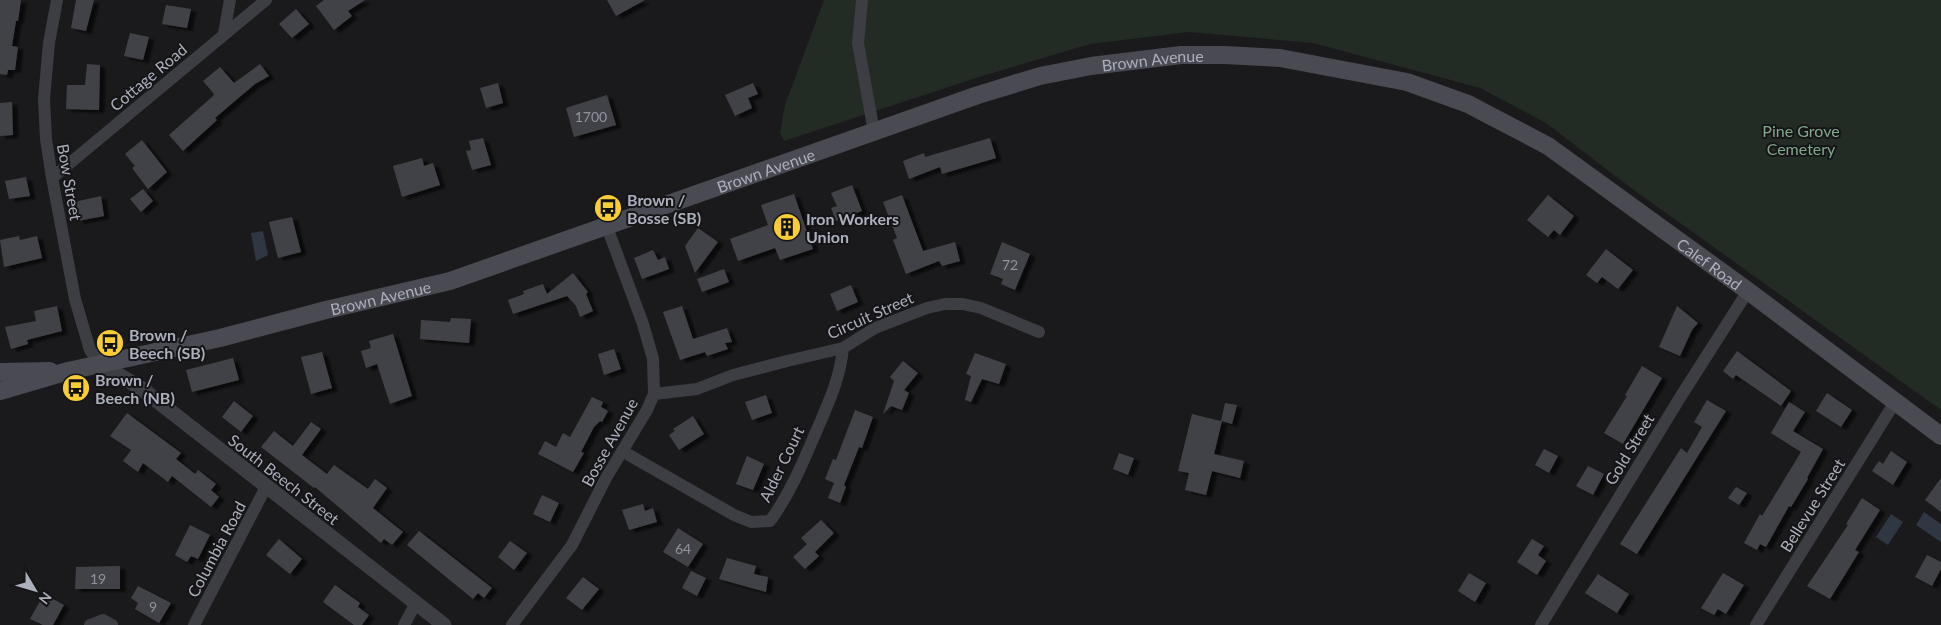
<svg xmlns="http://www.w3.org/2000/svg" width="1941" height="625" font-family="Lato,sans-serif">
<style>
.green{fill:#222b24}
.water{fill:#2f3742}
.building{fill:#414247;filter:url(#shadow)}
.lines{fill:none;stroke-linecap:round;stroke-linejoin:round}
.minor{stroke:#3d3d44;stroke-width:12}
.tertiary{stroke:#3d3d44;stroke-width:15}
.secondary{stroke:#494a52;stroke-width:18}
.labels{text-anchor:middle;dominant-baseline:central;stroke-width:4;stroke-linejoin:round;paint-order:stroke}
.number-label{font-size:14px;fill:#91949f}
.street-label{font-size:16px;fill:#acafbc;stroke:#151518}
.park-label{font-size:16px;fill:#83a889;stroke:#151518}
.poi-label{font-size:16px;font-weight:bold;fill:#acafbc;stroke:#151518;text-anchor:start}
</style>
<defs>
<filter id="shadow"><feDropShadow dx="5.5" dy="3" stdDeviation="1" flood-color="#0009"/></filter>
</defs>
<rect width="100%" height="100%" fill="#1a1a1d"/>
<path class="green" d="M824,0h1117v410l-314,-225 -81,-62 -66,-35 -167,-45 -124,-11 -99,12 -111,33 -195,64 -4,-8 5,-28z"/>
<path class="water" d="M263,231l5,24 -12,6 -5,-28z
M1924,512l17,12v18l-25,-17z
M1891,514l12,8 -15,23 -12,-8z"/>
<path class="building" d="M0,0h21l-3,21h-2l-4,25 6,1 -3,23h-7l-1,5 -7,-1z
M76,0h18l-8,31 -15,-3z
M324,0h41l-17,11 4,5 -18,14 -18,-24z
M607,0h38l-29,16z
M166,5l25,4 -4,19 -25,-4z
M296,9l13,15 -17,14 -13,-14z
M130,33l19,4 -6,23 -19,-4z
M87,64l13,1 -1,45 -33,-1 1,-24h18z
M260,64l9,12 -14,8 -40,34 2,2 -34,31 -14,-16 44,-39 1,-2 -11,-13 17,-14 14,16z
M498,83l5,20 -17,5 -6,-20z
M753,83l5,11 -10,4 4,10 -17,8 -10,-21z
M607,95l9,30 -42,12 -8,-29z
M12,102l1,33 -13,1v-33z
M483,138l8,27 -19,5 -6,-19 5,-1 -2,-9z
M990,138l6,20 -54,16 -2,-7 -31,12 -6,-18 21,-8 1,4z
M142,140l25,32 -19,17 -16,-21 3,-2 -10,-12z
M422,158l2,8 9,-3 7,22 -38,12 -9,-31z
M26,177l4,19 -21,3 -4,-18z
M852,185l10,26 -26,10 -5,-13 6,-2 -6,-13z
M143,189l10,12 -12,11 -11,-13z
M794,194l19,55 -33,11 -5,-12 -37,13 -8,-22 38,-14 -7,-20z
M902,195l21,56 32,-9 5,19 -18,5 -3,-5 -33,13 -13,-34 4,-2 -14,-36z
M1548,195l26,21 -14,19 -6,-5 -6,7 -21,-17z
M101,196l3,20 -26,5 -4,-19z
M292,217l9,35 -23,6 -9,-36z
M698,228l20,14 -23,31 -10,-27z
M19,236l1,4 17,-4 5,22 -38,9 -4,-27z
M1002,242l28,12 -15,36 -14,-6 2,-5 -13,-5z
M1606,249l27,21 -15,19 -16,-12 -5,6 -11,-8z
M653,250l5,10 7,-3 4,12 -27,10 -8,-21z
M724,269l5,13 -27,10 -5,-13z
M573,273l15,19 -2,2 7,17 -13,6 -4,-11 -9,-10 -54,18 -5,-14 16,-6 -1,-3 20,-7 4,10z
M851,285l7,17 -21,9 -7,-17z
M57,306l5,25 -35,9 1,4 -17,5 -6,-22 31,-6 -2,-10z
M682,306l11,33 34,-11 5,14 -7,1 3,6 -21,7 -2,-4 -25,8 -17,-48z
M1677,306l21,17 -6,7 -12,26 -21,-9z
M451,318l20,1 -2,24 -49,-4 1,-19 29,2z
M393,334l19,62 -22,8 -13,-40 -11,4 -5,-17 10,-3 -2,-7z
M614,349l7,20 -17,6 -6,-21z
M1737,351l54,40 -10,15 -45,-31 -3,4 -10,-8z
M322,352l10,36 -21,6 -10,-37z
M975,353l31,11 -7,20 -17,-5 -11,23 -6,-2 6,-24 -5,-2z
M233,358l6,22 -47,12 -6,-22z
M903,361l15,12 -14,17 5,3 -7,17 -11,-4 -8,8 11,-33 -4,-4z
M1642,366l20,12 -39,66 -19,-11 23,-37 -2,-1z
M1827,393l25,17 -11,17 -25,-16z
M766,395l6,18 -20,7 -7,-18z
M592,397l11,5 -2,5 7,4 -6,11 -2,-1 -6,6 -13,25 3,1 -11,19 -35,-18 7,-13 11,6 7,-14 7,4z
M1707,400l19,11 -89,143 -17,-10 61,-96 6,5 15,-26 -8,-5z
M234,401l19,15 -12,16 -19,-15z
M1789,402l16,10 -12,19 30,18 -16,29 1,1 -17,28 -2,-1 -23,41 -6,-3 -3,6 -13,-7 16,-29 2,2 39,-64 -30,-19z
M1225,403l12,2 -5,19 -10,-3 -8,33 30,7 -4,17 -28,-7 -6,24 -21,-5 4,-17 -11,-2 14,-57 29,7z
M855,410l18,7 -11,31 -3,-1 -15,38 2,2 -6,16 -12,-5 6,-15 -9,-4 8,-20 3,1z
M127,413l54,40 -5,6 19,15 3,-4 18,14 -5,6 8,7 -8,10 -39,-31 -4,6 -25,-19 -5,9 -15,-11 8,-11 -21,-14z
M693,416l11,18 -25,16 -10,-15 6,-4 -2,-2z
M311,422l10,7 -19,26 25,19 7,-9 34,24 7,-10 12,9 -14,20 30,24 -11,13 -8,-6 -3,4 -66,-56 -1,1 -53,-41 13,-16 19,15z
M1544,449l14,7 -9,17 -14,-8z
M1891,451l16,11 -14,23 -21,-14 7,-10 4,3z
M1119,453l15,5 -6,17 -15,-6z
M747,456l17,8 -11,26 -17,-6z
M1588,466l16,8 -11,21 -17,-9z
M1941,478v34l-16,-12z
M1736,487l11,6 -8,12 -11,-7z
M542,495l17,8 -9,19 -17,-8z
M1862,498l18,12 -25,40 4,2 -29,47 -23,-13 41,-61 -2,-1z
M643,504l2,7 8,-3 4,14 -28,8 -7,-20z
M821,520l13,13 -19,19 -14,-14z
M190,525l20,10 -12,24 -7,-3 -4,6 -12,-7z
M678,528l25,16 -15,23 -25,-15z
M419,531l73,57 -8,10 -6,-5 -5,6 -66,-54z
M279,539l23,20 -12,15 -24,-19z
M1532,539l12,7 -6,9 8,6 -9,14 -20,-13z
M510,541l17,12 -13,17 -16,-13z
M807,544l12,12 -14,13 -12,-12z
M1927,555l14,7v7l-9,17 -17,-9z
M727,558l29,8 -2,8 14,3 -2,15 -47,-13z
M120,566v23h-45l1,-22z
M691,571l15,7 -9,18 -15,-8z
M1469,573l17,10 -11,19 -17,-11z
M1723,573l21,12 -18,29 -8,-5 -4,6 -13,-7z
M1598,574l31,20 -12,19 -32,-20z
M583,577l16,12 -17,21 -16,-12z
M335,585l25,18 -2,4 11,8 -7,10h-8l-31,-23z
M138,586l33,17 -12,20 -24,-14 3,-6 -7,-5z
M44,594l20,11 -11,20h-10l-13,-6z"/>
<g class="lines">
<path class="minor" d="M57,0l-8,43 -5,56 2,40 6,39 23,121 15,51 11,14
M862,0l-4,43 16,89
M224,33l6,-33
M52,178l214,-178
M654,394l43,-5 36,-14 54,-14 56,-13 32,-20 52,-20 18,-4h18l18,4 58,24
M622,451l112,64 17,7 19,-1c20,-27 33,-59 46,-89 12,-28 24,-53 27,-84
M90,625l13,-5 9,5
M194,625l72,-138
M404,625l12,-22
M512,625l60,-80 34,-67 41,-68 7,-16 -1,-35 -10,-35 -36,-97
M1541,625l140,-229 67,-105
M1756,625l139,-223"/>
<path class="tertiary" d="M101,364l41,25 302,236"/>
<g class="secondary">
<path d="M0,372l50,-1"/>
<path id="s1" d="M0,391l68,-20 152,-33 106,-28 124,-29 528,-186 62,-19 51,-10 90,-11h43l56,3 127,24 61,22 80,42 200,145 193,145"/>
</g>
</g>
<defs>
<symbol id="bus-disc" viewBox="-11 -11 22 22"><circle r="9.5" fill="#f9cd36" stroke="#151518"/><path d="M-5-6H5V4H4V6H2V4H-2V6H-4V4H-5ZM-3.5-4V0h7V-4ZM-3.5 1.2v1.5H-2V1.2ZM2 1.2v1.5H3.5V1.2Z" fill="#111"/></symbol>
<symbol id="building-disc" viewBox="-11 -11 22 22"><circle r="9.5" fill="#f9cd36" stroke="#151518"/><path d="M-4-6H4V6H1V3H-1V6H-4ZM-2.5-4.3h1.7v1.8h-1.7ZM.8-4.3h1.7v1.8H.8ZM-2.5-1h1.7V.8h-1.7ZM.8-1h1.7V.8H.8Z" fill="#111"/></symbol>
</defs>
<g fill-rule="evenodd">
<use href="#bus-disc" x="592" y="192" width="32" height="32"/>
<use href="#building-disc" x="771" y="211" width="32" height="32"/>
<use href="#bus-disc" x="94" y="327" width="32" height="32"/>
<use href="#bus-disc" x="60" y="372" width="32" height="32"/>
</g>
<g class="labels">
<g class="number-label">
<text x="591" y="116">1700</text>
<text x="1010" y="264">72</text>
<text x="683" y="548">64</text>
<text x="98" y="578">19</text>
<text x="153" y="606">9</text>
</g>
<g class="street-label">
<text stroke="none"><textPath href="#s1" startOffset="1202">Brown Avenue</textPath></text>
<text transform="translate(148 77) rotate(-40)">Cottage Road</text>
<text stroke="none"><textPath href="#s1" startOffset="798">Brown Avenue</textPath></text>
<text transform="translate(70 182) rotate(80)">Bow Street</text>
<text stroke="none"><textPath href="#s1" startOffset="1814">Calef Road</textPath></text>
<text stroke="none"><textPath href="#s1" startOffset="392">Brown Avenue</textPath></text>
<text transform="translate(870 315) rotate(-24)">Circuit Street</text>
<text transform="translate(609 442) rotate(-61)">Bosse Avenue</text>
<text transform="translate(1629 449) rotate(-59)">Gold Street</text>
<text transform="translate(781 464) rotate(-64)">Alder Court</text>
<text transform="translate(284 479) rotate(38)">South Beech Street</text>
<text transform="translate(1812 505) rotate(-58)">Bellevue Street</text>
<text transform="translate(216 549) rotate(-62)">Columbia Road</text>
</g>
<g class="park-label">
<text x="1801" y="130">Pine Grove<tspan x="1801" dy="18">Cemetery</tspan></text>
</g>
<g class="poi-label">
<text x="627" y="199">Brown /<tspan x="627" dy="18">Bosse (SB)</tspan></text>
<text x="806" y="218">Iron Workers<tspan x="806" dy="18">Union</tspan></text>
<text x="129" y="334">Brown /<tspan x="129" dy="18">Beech (SB)</tspan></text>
<text x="95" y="379">Brown /<tspan x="95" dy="18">Beech (NB)</tspan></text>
</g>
</g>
<g transform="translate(35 590) rotate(128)" stroke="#151518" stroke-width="4" paint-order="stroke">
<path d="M0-4L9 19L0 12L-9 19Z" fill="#acafbc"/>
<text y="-8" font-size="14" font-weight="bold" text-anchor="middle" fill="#acafbc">N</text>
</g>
</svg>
